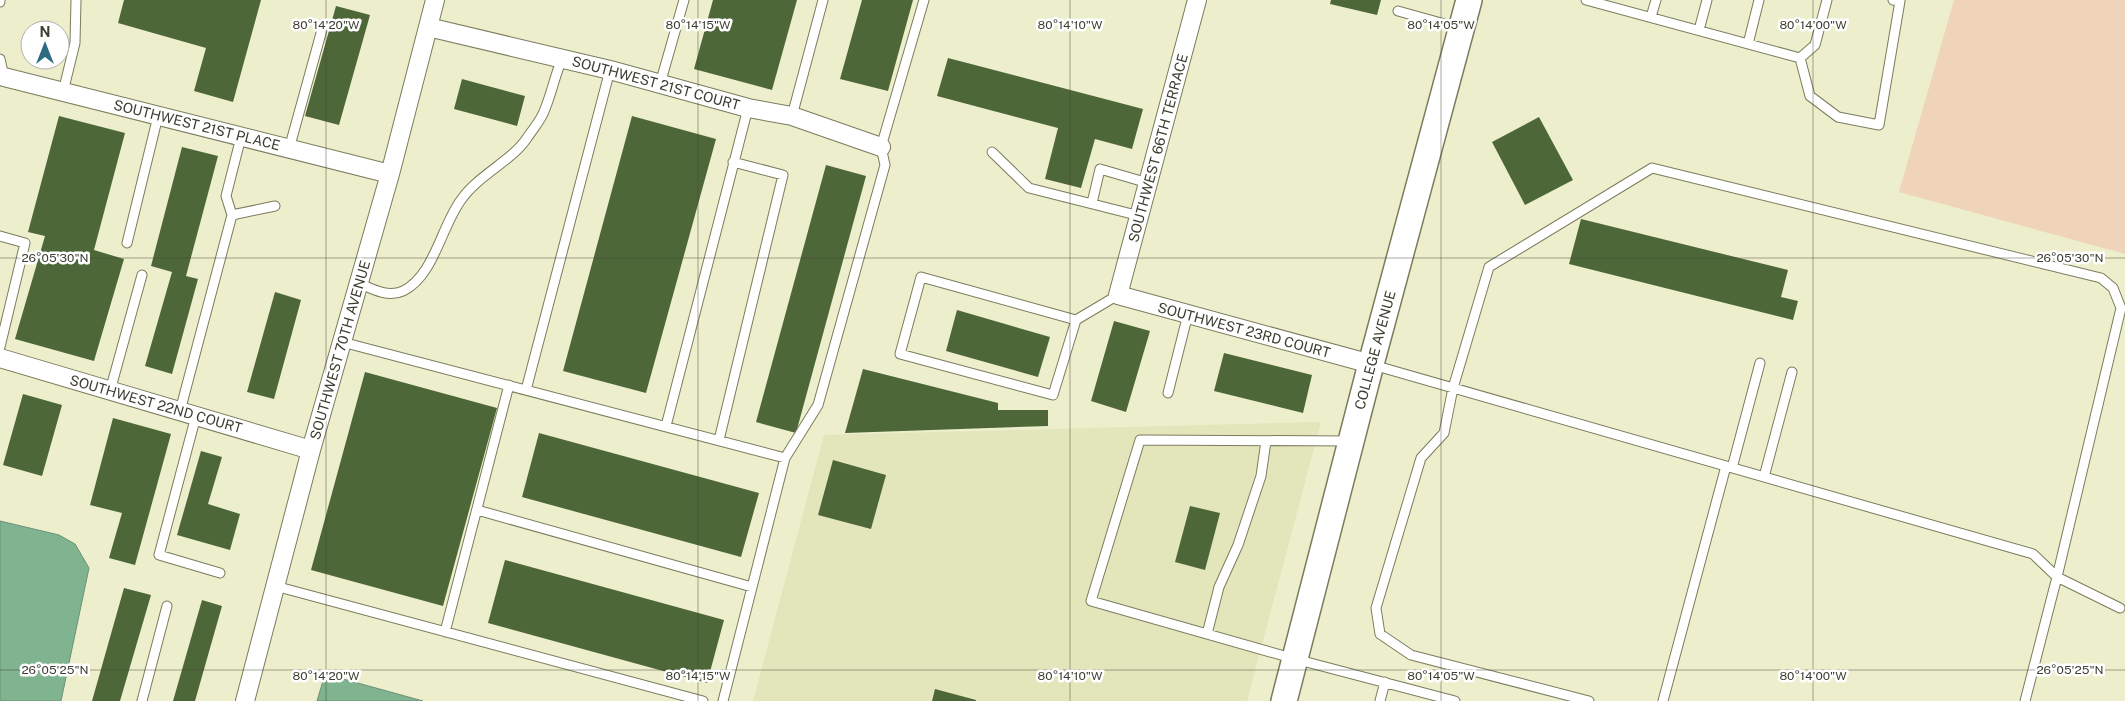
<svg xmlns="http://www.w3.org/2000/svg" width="2125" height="701" font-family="'Public Sans',sans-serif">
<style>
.built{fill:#e3e5bb}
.green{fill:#f0d4ba}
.water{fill:#80b491;stroke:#6c9174}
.building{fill:#4e6739}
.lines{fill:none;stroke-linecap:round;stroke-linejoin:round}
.lane-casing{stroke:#7b7c5d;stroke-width:11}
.street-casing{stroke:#7b7c5d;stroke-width:20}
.secondary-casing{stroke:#7b7c5d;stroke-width:28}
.lane{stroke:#fff;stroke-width:9}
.street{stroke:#fff;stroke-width:18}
.secondary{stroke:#fff;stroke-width:25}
.ticks{fill:none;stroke:#3d3e31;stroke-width:1;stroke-opacity:0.45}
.labels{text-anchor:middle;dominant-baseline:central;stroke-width:5;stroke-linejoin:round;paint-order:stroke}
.street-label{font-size:14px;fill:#3d3e31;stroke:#fff}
.ticks-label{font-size:12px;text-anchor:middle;fill:#3d3e31;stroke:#fff;stroke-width:5;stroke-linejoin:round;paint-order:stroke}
</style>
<rect width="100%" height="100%" fill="#edeecc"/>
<path class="built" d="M1321,422l-74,279h-494l71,-266z"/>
<path class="green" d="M1954,0h171v254l-226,-62z"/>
<path class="water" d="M0,521l59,14 16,9 14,24 -28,133h-61z
M325,674l98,27h-106z"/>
<path class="building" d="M124,0h137l-28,102 -39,-11 12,-43 -88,-25z
M713,0h84l-25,90 -78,-21z
M862,0h51l-25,91 -48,-12z
M1331,0h50l-4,15 -47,-11z
M336,6l34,9 -31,110 -34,-9z
M948,58l195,51 -11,40 -37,-10 -14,49 -36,-9 13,-51 -121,-32z
M462,79l63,17 -8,30 -63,-17z
M59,116l66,17 -31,117 30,9 -30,102 -79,-22 30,-103 -17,-4z
M632,116l84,23 -70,254 -83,-22z
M1539,117l34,63 -48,25 -33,-63z
M182,147l36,9 -32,120 12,3 -26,95 -27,-8 27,-94 -21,-6z
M826,165l40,11 -70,257 -40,-11z
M1581,219l207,51 -7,27 17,4 -5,19 -224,-56z
M275,292l26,8 -27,99 -27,-7z
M957,310l93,27 -12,40 -92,-26z
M1114,321l36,10 -24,81 -35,-11z
M1224,353l88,22 -9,38 -89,-22z
M863,369l135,34v7h50v16l-203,7z
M365,372l132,36 -54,198 -132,-36z
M23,394l39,11 -20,71 -39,-11z
M113,418l58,16 -36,131 -26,-7 13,-45 -32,-8z
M539,433l220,60 -18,64 -219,-60z
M201,451l21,6 -14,47 32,10 -10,36 -53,-15z
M833,460l53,15 -15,54 -53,-14z
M1190,506l30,7 -15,57 -30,-8z
M505,560l219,60 -17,63 -219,-60z
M124,588l27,7 -31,106h-28z
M202,600l20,6 -27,95h-22z
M935,689l41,11v1h-44z"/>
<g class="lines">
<defs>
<path id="lane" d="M1586,0l214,58 15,-13 12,-45
M0,2v-2
M1398,11l61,17
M1651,17l5,-17
M1699,30l8,-30
M1748,44l11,-44
M1800,58l10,38 28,21 41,8 21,-124 -7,-1
M0,59l4,18
M660,84l24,-84
M63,92l12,-49 1,-43
M792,116l31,-116
M289,149l34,-123
M992,152l37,36 111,28
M1092,203l8,-34 48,14
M232,215l43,-9
M0,236l25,7 -25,104
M127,243l31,-127
M359,283c13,6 29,15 44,8 31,-15 38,-64 58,-91 17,-25 51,-39 66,-62 6,-9 15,-19 18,-29 7,-17 10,-34 17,-50
M1076,320l-155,-43 -21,77 153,41 23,-75 42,-25
M342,342l443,116
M1373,365l660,189 24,23 63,31
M526,390l84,-320
M110,391l32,-116
M1168,393l20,-79
M180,411l52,-196 -6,-19 15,-59
M196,416l-37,139 61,18
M666,426l82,-318
M719,440l64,-265 -50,-13
M1350,441l-210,-1 -49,161 204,58 160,42
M1732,468l28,-105
M1764,477l28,-105
M477,510l275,77
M275,586l428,115
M445,632l64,-247
M1207,634l12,-47 19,-42 23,-69 5,-35
M142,701l25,-95
M723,701l62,-243 33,-53 67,-240 -4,-18 43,-147
M1380,701l5,-19
M1589,701l-178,-46 -31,-21 -4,-26 45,-150 23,-25 9,-45 36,-121 163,-99 449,110 12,10 8,20 -64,269 -32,124
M1663,701l63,-235"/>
<path id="street" d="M1197,0l-79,295 253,69
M428,27l182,43 138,38 44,8 89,31
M4,77l386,97
M0,358l311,92
M245,701l66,-251 79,-276 45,-174"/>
<path id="secondary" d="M1284,701l87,-337 98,-364"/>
</defs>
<use href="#lane" class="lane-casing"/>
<use href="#street" class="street-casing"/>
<use href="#secondary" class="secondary-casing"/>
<use href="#lane" class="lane"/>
<use href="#street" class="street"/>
<use href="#secondary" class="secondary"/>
</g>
<path class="ticks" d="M326,0v701M698,0v701M1070,0v701M1441,0v701M1813,0v701M0,258h2125M0,670h2125"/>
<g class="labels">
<g class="street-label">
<text transform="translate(656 83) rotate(15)">SOUTHWEST 21ST COURT</text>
<text transform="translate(197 125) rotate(14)">SOUTHWEST 21ST PLACE</text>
<text transform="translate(1158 148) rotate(-75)">SOUTHWEST 66TH TERRACE</text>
<text transform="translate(1244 330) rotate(15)">SOUTHWEST 23RD COURT</text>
<text transform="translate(340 350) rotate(-74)">SOUTHWEST 70TH AVENUE</text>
<text transform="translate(1375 350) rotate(-75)">COLLEGE AVENUE</text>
<text transform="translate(156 404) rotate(16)">SOUTHWEST 22ND COURT</text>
</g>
</g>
<g class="ticks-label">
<text x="326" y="29">80°14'20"W</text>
<text x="698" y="29">80°14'15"W</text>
<text x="1070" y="29">80°14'10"W</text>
<text x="1441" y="29">80°14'05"W</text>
<text x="1813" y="29">80°14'00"W</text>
<text x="55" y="262">26°05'30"N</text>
<text x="2070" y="262">26°05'30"N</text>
<text x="55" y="674">26°05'25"N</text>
<text x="2070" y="674">26°05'25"N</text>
<text x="326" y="680">80°14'20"W</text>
<text x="698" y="680">80°14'15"W</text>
<text x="1070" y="680">80°14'10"W</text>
<text x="1441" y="680">80°14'05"W</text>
<text x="1813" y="680">80°14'00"W</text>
</g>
<g transform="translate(45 45)"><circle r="24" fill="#ffffff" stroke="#b1b2ad"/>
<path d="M0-4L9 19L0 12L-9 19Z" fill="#2c6b80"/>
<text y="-8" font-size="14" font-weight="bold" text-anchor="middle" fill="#3d3e31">N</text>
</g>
</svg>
